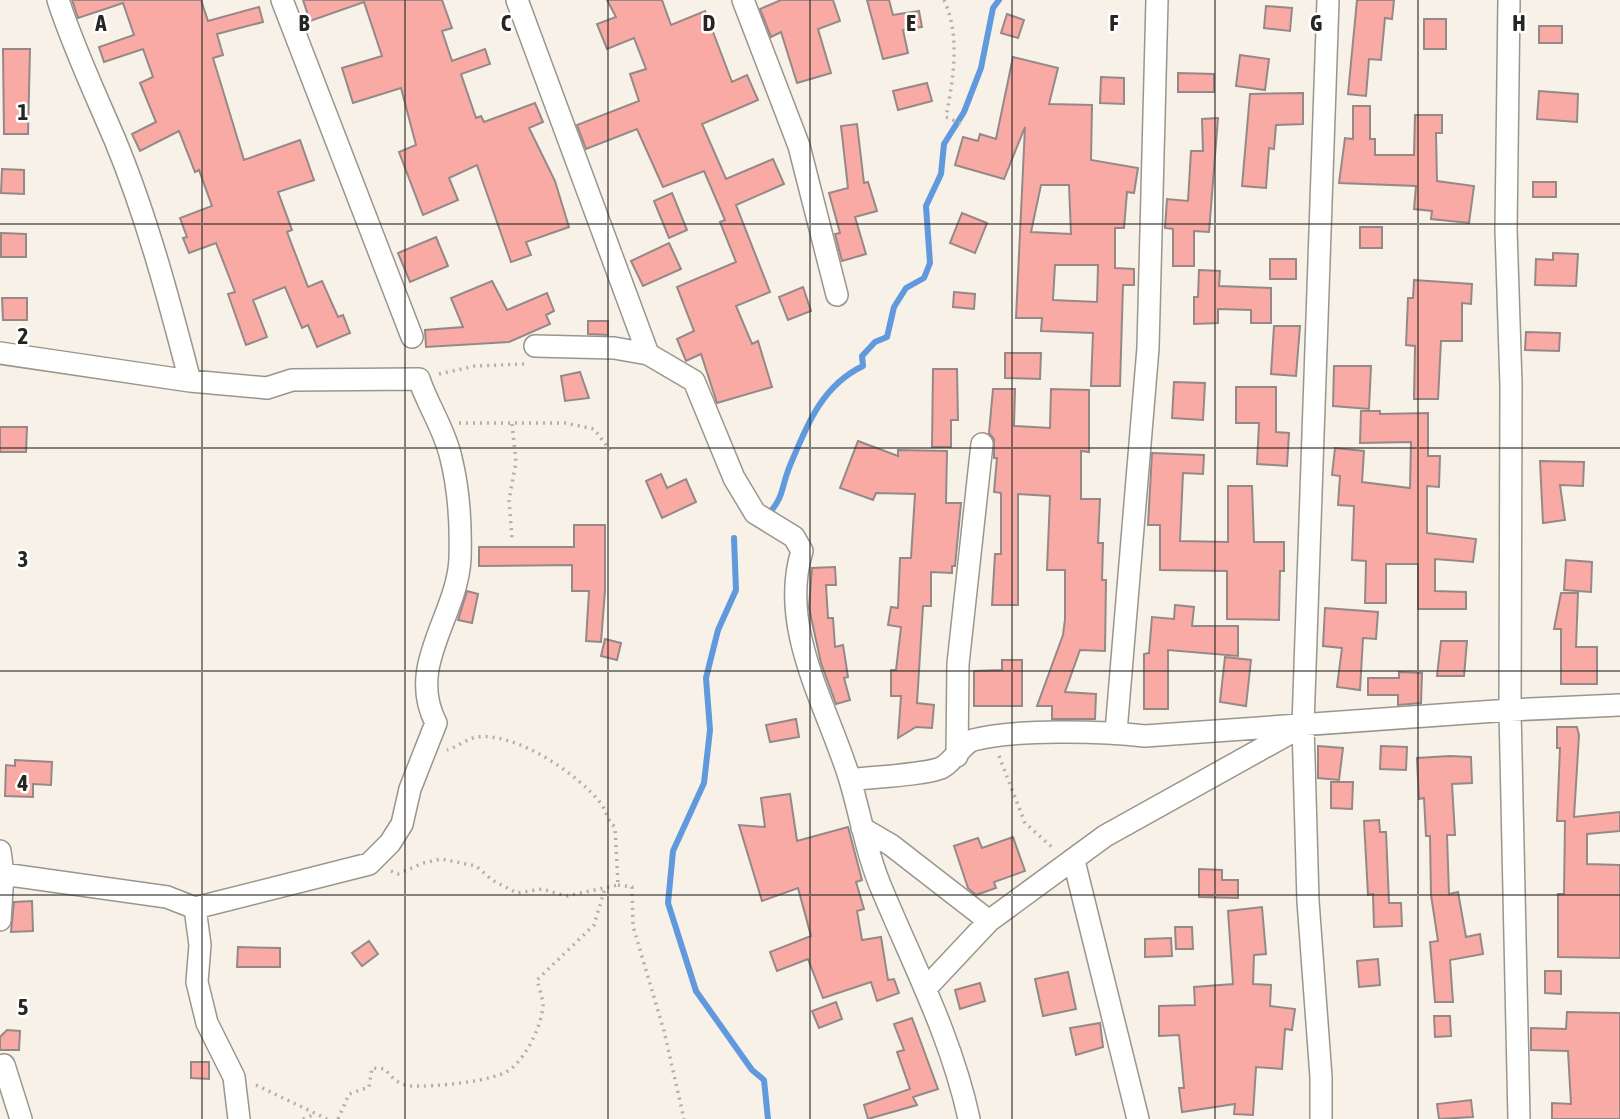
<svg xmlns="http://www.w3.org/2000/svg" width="1620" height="1119" font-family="'Asap Condensed',sans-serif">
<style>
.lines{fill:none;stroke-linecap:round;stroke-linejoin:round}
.stream{stroke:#6099dd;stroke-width:6}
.building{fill:#f9aaa5;stroke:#958988;stroke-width:2;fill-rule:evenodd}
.minor-casing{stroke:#9b968d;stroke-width:24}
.path{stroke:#b3afa7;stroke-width:3.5;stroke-dasharray:2 5;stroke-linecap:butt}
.minor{stroke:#fff;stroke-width:21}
.grid{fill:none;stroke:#272521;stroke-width:2;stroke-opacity:0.55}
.grid-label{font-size:23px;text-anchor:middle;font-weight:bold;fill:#272521;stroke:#fff;stroke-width:5;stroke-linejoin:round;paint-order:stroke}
</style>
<rect width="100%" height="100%" fill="#f7f1e7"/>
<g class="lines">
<path class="stream" d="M767,516c18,-21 13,-25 22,-48 17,-41 32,-82 74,-102l-1,-10 13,-14 12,-5 7,-30 12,-19 18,-10 6,-15 -4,-57 15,-32 3,-30 20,-32 17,-44 12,-60 6,-8
M734,538l2,52 -18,40 -12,48 4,52 -6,53 -31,68 -5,52 28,88 56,79 12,10 4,39"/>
</g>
<path class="building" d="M72,0h129l7,21 51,-14 4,15 -46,12 6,21 -10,3 31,102 56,-20 14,40 -36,12 14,38 -5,2 21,55 14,-6 16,36 5,-2 7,18 -33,14 -9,-22 -6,3 -17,-41 -32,13 14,37 -21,8 -18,-51 7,-2 -19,-49 -27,10 -6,-15 4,-1 -7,-19 32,-12 -13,-36 -4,2 -16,-41 -39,20 -8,-17 24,-12 -16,-39 13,-6 -10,-28 -39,13 -5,-15 35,-12 -11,-32 -45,15z
M303,0h139l10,28 -10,3 10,30 33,-12 5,15 -29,10 15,44 5,-2 3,6 51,-19 8,19 -14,6 26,53 14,46 -43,15 5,13 -20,7 -34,-97 -28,13 9,22 -35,15 -24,-63 17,-7 -15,-57 -48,15 -11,-35 40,-12 -18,-54 -54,19z
M607,0h55l9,25 34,-14 27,71 15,-7 11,25 -56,24 24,55 47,-20 11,25 -48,21 34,87 -34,14 16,38 6,-3 14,46 -55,16 -16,-49 -15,7 -9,-22 17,-8 -17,-44 59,-25 -16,-40 5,-2 -21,-49 -41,16 -26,-58 -51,20 -9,-24 62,-24 -9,-27 16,-5 -12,-31 -27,11 -10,-25 19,-7z
M781,0h52l7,21 -22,8 13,44 -34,10 -16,-51 -10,5 -11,-28z
M867,0h22l4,15 26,-4 3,16 -19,3 5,23 -25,6z
M1357,0h37l-2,19 -7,-1 -4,42 -12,-1 -3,37 -18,-2z
M1266,6l26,2 -2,23 -26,-3z
M1007,14l17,6 -6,18 -17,-5z
M1424,19h22v30h-22z
M1539,26h23v17h-23z
M3,49h27l-2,85h-24z
M1240,55l29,4 -4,31 -29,-4z
M1013,57l45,11 -9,36 43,1 -1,55 47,8 -4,25 -7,-1 -3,36h-9v40l19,1v16h-11l-3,101h-29l2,-53 -52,-2 1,-13h-26l9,-191 -21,52 -49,-14 8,-28 15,4 2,-7 16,5zM1041,185h28l2,49 -40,-2zM1055,265h43l-1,37 -44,-2z
M1178,73l36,1v18h-36z
M1101,77l23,1v26l-24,-1z
M927,83l5,18 -34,9 -5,-19z
M1539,91l39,3 -1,28 -40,-3z
M1303,93v31l-27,1 -2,24 -5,-1 -3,40 -24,-2 8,-92z
M1353,106h17v33h5v16h39l1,-40h27v18h-6l1,48 37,5 -5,37 -38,-4 1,-8 -18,-2 2,-23 -77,-3 6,-45 8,1z
M1218,118l-9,114 -15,-1v35h-21v-37l-8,-1 2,-29 21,2 3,-50h12l-1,-32z
M857,124l7,59 4,-1 9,29 -22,6 11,37 -24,7 -7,-27 5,-1 -11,-40 19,-5 -7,-62z
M2,169l22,1v24l-23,-1z
M1533,182h23v15h-23z
M672,193l15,37 -18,8 -15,-37z
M962,213l25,10 -12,30 -25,-10z
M1360,227h22v21h-22z
M1,233l25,1v23h-25z
M436,237l12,29 -38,16 -12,-29z
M669,243l12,26 -38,17 -12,-25z
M1553,253l25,1 -2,32 -41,-1 1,-26 17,1z
M1270,259h26v20h-26z
M1199,270l21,1 -1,15 52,2v35h-20v-13l-33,-1v14l-24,1v-27h4z
M1414,280l58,4 -1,20 -9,-1v38h-21l-3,58h-24l1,-53 -9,-1 2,-47h5z
M492,281l15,29 40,-17 7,18 -8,4 4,9 -41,18 -83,5 -1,-17 38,-3 -12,-29z
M803,287l8,24 -23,9 -9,-23z
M954,292l21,2 -1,15 -21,-2z
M2,298h25v22h-24z
M588,321h20v14l-20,-1z
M1274,326h26l-4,50 -25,-2z
M1526,332l34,1 -1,18 -34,-1z
M1005,353h36l-1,26 -35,-1z
M1334,366h37l-2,43 -36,-3z
M933,369h24l1,51h-7v27h-19z
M580,372l9,26 -24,3 -4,-25z
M1174,382l31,1 -2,37 -31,-2z
M1236,387h40v45l13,1 -2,33 -30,-2 2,-41h-23z
M993,389h22l-1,37 36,2 1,-39 38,1v62l-8,-1v48h19l-2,44h5l-1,37h4l-1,71 -25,-1 -15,42 31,2 -1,25h-43v-13h-15l26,-71 2,-16v-49h-18l3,-74 -32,-2v111h-26l3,-51h6v-61l-7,-1 3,-34h-3v-19l-5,-6z
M1361,411h19v3l48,-1v43h12l-1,31 -12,-1v47l49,6 -3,23 -38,-3v32l31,1v17h-48v-45h-32v39h-21l1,-42 -14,-1 2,-54 -16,-1 2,-29 -8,-1 3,-27 29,3 -2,31 48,6 1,-46 -51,1z
M0,427h27l-1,25h-26z
M858,441l40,15v-6l49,1 -1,52h15l-6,63h-3v7l-21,-1v34h-8l-6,97 17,2 -2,23 -16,-1 -18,11 3,-42h-10v-26h5l5,-43 -13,-2 3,-18 7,1 2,-50h11l4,-64 -39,-1 -3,7 -33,-12z
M1152,453l52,2 -1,19 -20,-1 -3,68 48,1v-56h24l2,56h30v29h-4l-1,49 -52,-1v-48l-67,-1v-45h-12z
M1540,461l44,1 -1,24 -23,-1 5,35 -22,3z
M661,474l6,14 19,-9 10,23 -34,16 -16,-37z
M574,525h31v66l-4,51 -15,-1 3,-50h-17v-26l-93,1v-19h95z
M1566,560l26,2 -1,30 -27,-2z
M835,567l1,18h-10l2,33h5l2,29 8,-2 5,32 -4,1 6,22 -14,4 -15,-41 -12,-55 3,-40z
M467,591l11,3 -6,29 -14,-3z
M1561,593h17l-2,54h21v37h-36v-55h-7z
M1175,605l19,2 -2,19h46v30l-70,-6v59h-24v-55l5,-1 3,-36 22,2z
M1325,608l53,4 -2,27 -13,-1 -3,52 -23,-3 5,-39 -19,-2z
M605,639l16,4 -4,17 -16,-4z
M1441,641h26l-3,35h-27z
M1225,657l26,3 -5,46 -26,-4z
M1002,660h20v46h-48v-35l28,-1z
M1399,672l23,1 -1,30 -23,2v-10h-30v-17h31z
M796,719l3,18 -29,5 -4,-17z
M1557,727h20l2,8 -5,82 46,-5v19l-33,3v30l33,1v93l-62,-1v-63h6l1,-73h-8l3,-73h-3z
M1318,746l25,2 -4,32 -21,-2z
M1381,746l26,1 -1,23 -26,-1z
M1450,756l21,1 1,26 -20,1 3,51h-8l2,59 9,-2 8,45 14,-3 3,20 -33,6 3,42h-18l-5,-60 8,-1 -7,-46 -1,-59h-4l-2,-38 -5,1 -2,-41z
M15,760l37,2 -1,23 -18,-1v13l-28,-1 1,-31 9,1z
M1331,782h22l-1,27 -21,-1z
M790,794l7,47 51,-14 14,53 -6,2 8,27 -7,2 5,29 19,-3 7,43 6,-1 5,14 -22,8 -6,-19 -48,16 -15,-39 -31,12 -7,-19 41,-16 -13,-48 -36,13 -23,-76 26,2 -4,-29z
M1379,820l1,12h6l3,71h12l1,23 -28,1 -1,-33 -5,1 -4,-74z
M1013,837l12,34 -31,11 2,6 -20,7 -8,-7 -14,-42 24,-8 4,10z
M1199,869l23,1v10h16v18l-39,-1z
M32,901l1,30 -22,1 3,-30z
M1262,907l4,47 -12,1 -1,29 18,1 -1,21 25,3 -3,21 -7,-1 -3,40 -26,-2 -3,48 -19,-1 1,-10 -53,8 -3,-24h5l-5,-53 -20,1v-30l36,-1 -1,-18 39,-3 -5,-73z
M1175,927h17l1,22h-17z
M1171,938l1,18 -27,1v-18z
M369,941l9,13 -16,12 -10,-13z
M238,947l42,1v19h-43z
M1378,959l2,26 -21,2 -2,-26z
M1545,971h16v23l-16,-1z
M1068,972l8,37 -33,7 -8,-37z
M980,983l5,18 -25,8 -5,-19z
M836,1002l6,17 -23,9 -7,-17z
M1567,1012l53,1v106h-68v-16l19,1 -3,-53 -37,-1v-22l35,1z
M1434,1016h16l1,20 -16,1z
M912,1018l26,71 -25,8 4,8 -49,14 -4,-14 46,-16 -13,-37 7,-2 -10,-26z
M1100,1023l3,24 -27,8 -6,-27z
M7,1030l13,1 -1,19h-19v-13z
M191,1062h18v17l-18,-1z
M1471,1100l2,17 -34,2 -2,-15z"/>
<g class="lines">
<defs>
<path id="minor" d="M58,0c16,49 37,93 57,140 32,77 54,160 75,241
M282,0l130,337
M517,0l131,354 46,27 40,97 21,35 39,24 8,14c-24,78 26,156 48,229 11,37 17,76 33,112 31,74 69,147 86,227
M743,0l56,146 38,149
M1509,0l-3,229 5,156 -1,325 110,-5
M535,346l79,2 34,6
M0,353l190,28 77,7 25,-8 127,-1c9,27 26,51 32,79 8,32 10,69 9,101 -3,58 -54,106 -24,164l-26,66 -8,35 -12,19 -21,21 -174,44 -28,-11 -164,-23 -3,-5
M1116,732l32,-384 9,-348
M957,756l1,-92 24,-220
M850,780c22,-3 73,-5 91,-12 13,-6 20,-24 32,-28 41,-11 129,-9 172,-4l365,-26 9,409
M862,828l29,17 98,76
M0,851l3,23 -3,46
M1074,861l64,258
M195,908l5,37 -3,37 10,41 27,54 5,42
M927,987l62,-66 116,-85 194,-108
M4,1065l17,54
M1321,1119v-42l-13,-176 -5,-176 25,-725"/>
</defs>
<use href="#minor" class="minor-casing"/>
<path class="path" d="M944,0c17,36 9,80 2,117l16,7
M439,374l36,-8 50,-2
M459,423h106l29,6 16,21
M512,424l4,38 -7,38 3,38
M999,756l26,67 29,26
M391,871l7,3 25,-11 18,-4 35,7 16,14 25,13 25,-4 24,7 52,-11 -3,-58c-8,-7 -8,-14 -13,-22 -23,-31 -86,-73 -125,-68 -11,2 -20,10 -30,13
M618,885l14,2 1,39 31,105 20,88
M256,1085l71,34
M303,1119l10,-4
M338,1119l11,-25 20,-7 3,-19 13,1c7,9 14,16 26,17 21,1 86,-4 101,-18 15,-13 29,-41 31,-62 0,-8 -4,-18 -6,-26l57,-55 11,-37"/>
<use href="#minor" class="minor"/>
</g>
<path class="grid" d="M202,0v1119M405,0v1119M608,0v1119M810,0v1119M1012,0v1119M1215,0v1119M1418,0v1119M0,224h1620M0,448h1620M0,671h1620M0,895h1620"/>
<g class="grid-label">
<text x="101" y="31">A</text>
<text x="304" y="31">B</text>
<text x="506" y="31">C</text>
<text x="709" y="31">D</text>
<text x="911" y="31">E</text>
<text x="1114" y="31">F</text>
<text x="1316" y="31">G</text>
<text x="1519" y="31">H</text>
<text x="23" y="120">1</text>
<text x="23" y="344">2</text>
<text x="23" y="567">3</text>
<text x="23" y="791">4</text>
<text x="23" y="1015">5</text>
</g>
</svg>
